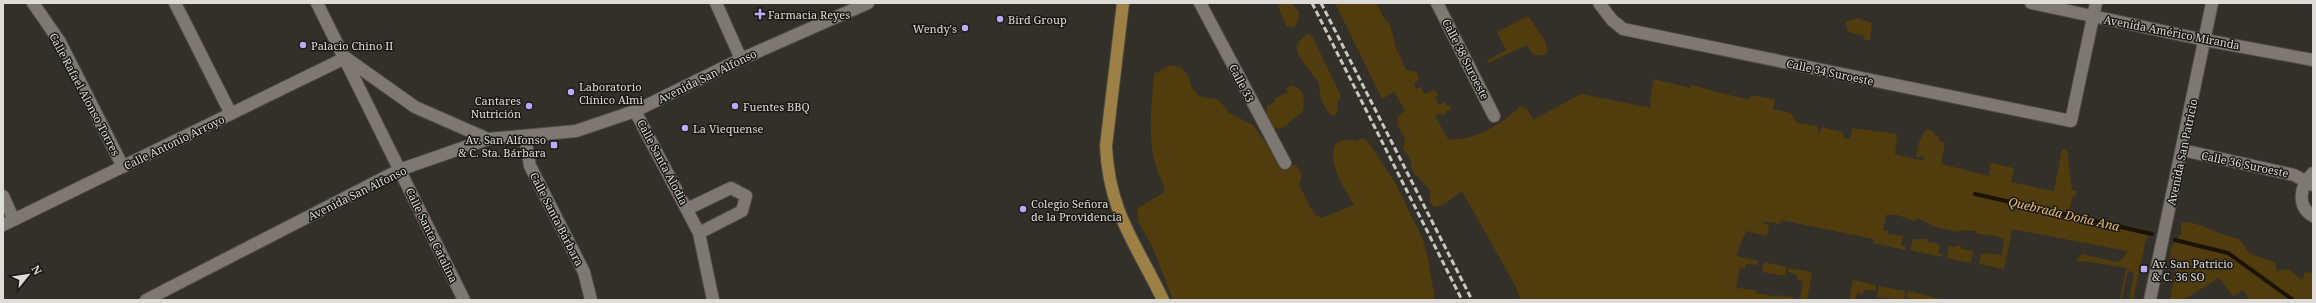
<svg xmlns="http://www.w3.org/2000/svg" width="2316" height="303" font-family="'Noto Serif',serif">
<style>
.green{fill:#513c0e}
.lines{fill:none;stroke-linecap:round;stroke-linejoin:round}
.stream{stroke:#1d1302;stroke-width:4}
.minor-casing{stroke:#4e4b45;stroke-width:14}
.major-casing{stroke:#4e4b45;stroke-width:14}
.minor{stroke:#7d7972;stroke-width:12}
.major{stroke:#9c8044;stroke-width:12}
.rail{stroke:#c9c7c3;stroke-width:3;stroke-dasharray:6 3;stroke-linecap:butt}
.poi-dot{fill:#b9abf7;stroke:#1a1815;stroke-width:1.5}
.labels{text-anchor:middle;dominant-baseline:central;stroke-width:3;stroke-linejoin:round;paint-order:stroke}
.poi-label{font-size:11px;fill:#dedcd8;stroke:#1a1815;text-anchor:start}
.street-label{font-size:11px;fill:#dedcd8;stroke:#1a1815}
.water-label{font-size:12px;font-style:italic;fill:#ecbf67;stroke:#1a1815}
</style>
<rect width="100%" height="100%" fill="#333029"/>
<path class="green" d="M1277,3h15l7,9v5l-5,11 -8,-2z
M1335,3h42l6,14 7,7 6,24 10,22 11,2 2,7 -5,5 2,5 5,-2 3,7 11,-4 3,5 -3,3 4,7 6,-3 2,4 4,-1v3l-9,8 -2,-3 -5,3 13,23c22,4 57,-16 72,-33l9,5 4,9 48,-26 70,14 -1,-9 4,-20 36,9 1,-3 58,15 2,-5 21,4 3,1 -2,9 18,4 6,10 20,3 2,9 3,-8 21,5v6l7,1 2,-11 45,6 -2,20 29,7 -1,-5 -7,1 3,-15 7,-13 8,2v4l5,1 -1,5 7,1 -4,22 48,12 1,-13 24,5 -3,14 43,9 8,-42h5l5,41 5,1 -1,5h-3l-5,20 79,19 -14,65h-4l5,-28 -6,-1 -6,29h-2l6,-32 -42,-7 -5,1 -2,-3 5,-5 36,8 7,-6 2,-5 -115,-22 -8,40 -25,-5 2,-11 21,2 2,-16 -15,-5v2l-14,-3 1,-2 -17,-1v2l-28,-6v-2l-15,-6 -1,3 -18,-6h-11l-3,15 5,1v3l15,2 -2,9 5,1 -1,4 -31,-7 -1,-4 -92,-19 -1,4 -19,-3 8,5 -2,10 -21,-5 -10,25 22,5 -1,4 -11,-1 -1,5 -5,-1 -4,20 21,2 -1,3 22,4 1,-2 14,2v3h-273l-4,-13 -54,-96 -19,14 -9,2 -5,-6 2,-5 -2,-7 -15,-16 -3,-7v-6l-8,-11 2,-11 -8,-13 1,-9 7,-6 -11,-18 -12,7z
M1528,16l16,23 4,12c-9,9 -17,3 -21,-6l-39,18 -1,-3 19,-10 -9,-18z
M1857,18l15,5 -2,17h-6l1,-4 -17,-4 -3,-10z
M1306,34h4l3,4 28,58 -4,7 1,7 -2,5 -4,1c-9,-8 -13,-21 -13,-33 -6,-10 -25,-27 -22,-39z
M1170,65l11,3 7,7 4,13 7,8 20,4 10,13 24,12 19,27 16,14 8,-1 6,10 -3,10 15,29 7,4 33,-13c-10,-18 -26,-39 -19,-61l10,-5 12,2 3,-2h5l4,4 28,43 26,54 5,19 7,41h-262l-20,-52 -15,-27v-13l25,-15 2,-6c-20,-34 -14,-75 -11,-113z
M1292,86c14,2 13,17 10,27 -2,2 -6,3 -8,5 -6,6 -15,17 -23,6 -4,-6 -5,-11 -4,-18l8,-4 -1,-3 14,-7 -2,-4z
M2188,222c18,4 33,13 51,17l11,15 25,8 2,9 11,-2 14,11 3,-8 8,1v27h-64l-6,-10 -10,6 -14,-18 -36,22h-13l6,-33 -6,-7 1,-12 10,-14v-11z
M1913,239h15v3l12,2 -2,9 5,1 -1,3 -32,-7z
M1957,245l4,1v3l12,2 -2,12 -24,-5 2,-12 7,1z
M1764,262l23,5 -2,9 -23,-4z
M1789,268l23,4 -5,28h-7l3,-19 -6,-1 1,-5 -10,-3z
M1853,280l23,5 -1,5h-11l-1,4 -6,-1 -1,7h-7z
M1879,286l26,5 -1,9 -26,-3 -2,3z
M1908,291l30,7v2h-22l-10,-3z"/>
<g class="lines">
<path class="stream" d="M1975,194l177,40
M2175,240l53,13 65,47"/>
<defs>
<path id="minor" d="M33,3l27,39 63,125
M175,3l56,111
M317,3l147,297
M716,3l25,56
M1200,3l85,160
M1437,3l57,113
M1599,3l13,17 11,9 448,92 25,-118
M2031,3l174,37 108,20
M346,58l69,49 73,32
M635,111l64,122 14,67
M525,137l5,29 54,106 7,28
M2182,150l112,25 19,10
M2313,173c-13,12 -17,33 0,43
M3,196l11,24
M687,209l44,-21 15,8 -4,15 -43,22
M3,225l342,-167
M146,300l253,-130 89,-31 88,-8 59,-20 106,-52 127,-56
M2150,300l62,-297"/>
<path id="major" d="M1123,3l-17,143c3,67 30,97 57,154"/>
</defs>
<use href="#minor" class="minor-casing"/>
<use href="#major" class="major-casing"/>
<use href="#minor" class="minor"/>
<use href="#major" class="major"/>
<path class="rail" d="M1312,3l150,297
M1321,3l151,297"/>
</g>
<g class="poi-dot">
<path d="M758 8h4v4h4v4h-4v4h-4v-4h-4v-4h4z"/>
<circle cx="1000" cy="19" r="4"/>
<circle cx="965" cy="28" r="4"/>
<circle cx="303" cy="45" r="4"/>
<circle cx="571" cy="92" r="4"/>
<circle cx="529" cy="106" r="4"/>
<circle cx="735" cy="106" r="4"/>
<circle cx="685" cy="128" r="4"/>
<rect x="550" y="141" width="8" height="8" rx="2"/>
<circle cx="1023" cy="209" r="4"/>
<rect x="2140" y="265" width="8" height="8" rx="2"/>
</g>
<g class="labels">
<g class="poi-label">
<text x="768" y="14">Farmacia Reyes</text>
<text x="1008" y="19">Bird Group</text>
<text x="957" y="28" text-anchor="end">Wendy's</text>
<text x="311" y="45">Palacio Chino II</text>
<text x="579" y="86">Laboratorio<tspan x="579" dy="13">Clínico Almi</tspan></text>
<text x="521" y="100" text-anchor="end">Cantares<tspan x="521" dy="13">Nutrición</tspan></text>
<text x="743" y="106">Fuentes BBQ</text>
<text x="693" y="128">La Viequense</text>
<text x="546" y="139" text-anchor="end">Av. San Alfonso<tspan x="546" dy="13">&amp; C. Sta. Bárbara</tspan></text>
<text x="1031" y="203">Colegio Señora<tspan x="1031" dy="13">de la Providencia</tspan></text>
<text x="2152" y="263">Av. San Patricio<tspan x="2152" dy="13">&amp; C. 36 SO</tspan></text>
</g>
<g class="street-label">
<text transform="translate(2172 32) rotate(11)">Avenida Américo Miranda</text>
<text transform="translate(1466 59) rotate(63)">Calle 38 Suroeste</text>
<text transform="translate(1830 72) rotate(12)">Calle 34 Suroeste</text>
<text transform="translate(707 76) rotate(-26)">Avenida San Alfonso</text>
<text transform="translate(1242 83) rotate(63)">Calle 33</text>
<text transform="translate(85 94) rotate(62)">Calle Rafael Alonso Torres</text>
<text transform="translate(174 142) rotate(-26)">Calle Antonio Arroyo</text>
<text transform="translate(2182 152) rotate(-78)">Avenida San Patricio</text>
<text transform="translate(663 162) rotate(62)">Calle Santa Alodia</text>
<text transform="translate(2245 164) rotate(12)">Calle 36 Suroeste</text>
<text transform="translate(357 193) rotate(-26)">Avenida San Alfonso</text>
<text transform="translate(557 219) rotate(63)">Calle Santa Bárbara</text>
<text transform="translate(432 235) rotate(64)">Calle Santa Catalina</text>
</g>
<g class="water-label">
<text transform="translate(2064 214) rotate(13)">Quebrada Doña Ana</text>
</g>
</g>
<rect width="2316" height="303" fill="none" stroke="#dedcd8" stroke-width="8"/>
<g transform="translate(28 275) rotate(60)" stroke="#1a1815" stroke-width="3" paint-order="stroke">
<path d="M0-3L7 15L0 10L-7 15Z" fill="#dedcd8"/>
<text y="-6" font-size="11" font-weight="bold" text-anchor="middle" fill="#dedcd8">N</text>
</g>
</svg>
